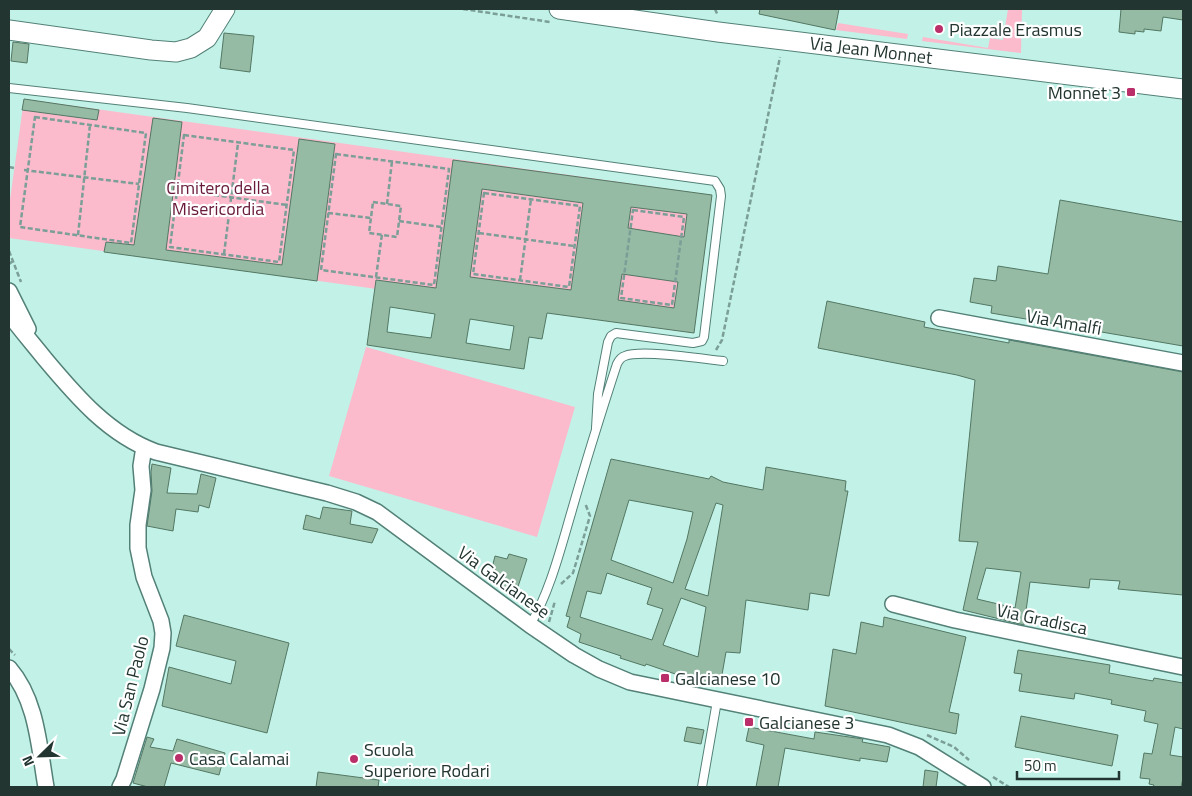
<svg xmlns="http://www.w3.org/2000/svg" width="1192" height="796" font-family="'Titillium Web',sans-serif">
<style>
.green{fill:#fcbacd}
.building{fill:#95bba5;stroke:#537763;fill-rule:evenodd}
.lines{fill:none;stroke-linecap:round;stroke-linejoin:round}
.service-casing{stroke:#538077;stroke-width:10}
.minor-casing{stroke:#538077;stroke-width:18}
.tertiary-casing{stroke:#538077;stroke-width:21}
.path{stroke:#7b9e97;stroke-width:2.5;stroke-dasharray:5 2.5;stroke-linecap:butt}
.service{stroke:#fff;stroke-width:8}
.minor{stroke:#fff;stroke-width:15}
.tertiary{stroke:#fff;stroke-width:19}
.poi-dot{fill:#ba2f69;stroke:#fff;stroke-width:2}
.labels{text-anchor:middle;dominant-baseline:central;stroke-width:4.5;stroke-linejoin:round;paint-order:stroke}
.poi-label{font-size:18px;fill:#223531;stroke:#fff;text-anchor:start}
.street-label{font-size:18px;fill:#223531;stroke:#fff}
.park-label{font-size:18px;fill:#69193a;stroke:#fff}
</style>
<rect width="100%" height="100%" fill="#c2f2e7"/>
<path class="green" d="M1008,9h14l-1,44 -99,-12 1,-4 65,11 2,-10 13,2z
M838,23l70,11 -1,5 -71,-9z
M24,99l688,96 -18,138 -685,-95v-31z
M366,347l209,60 -38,130 -208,-61z"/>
<path class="building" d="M760,9h79l-4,21 -76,-16z
M1121,9h62v11l-20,-3 -2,14 -17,-2v3l-9,-1v3l-16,-2z
M224,33l30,3 -4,36 -30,-4z
M13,42l16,2 -2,19 -16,-2z
M24,99l75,11 -2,10 -75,-10z
M153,118l29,4 -16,128 116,15 17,-126 36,5 -18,137 -213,-29 2,-10 28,3z
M453,160l259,35 -18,138 -147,-20 -5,26 -13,-2 -5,32 -157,-24 9,-65 60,8zM482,189l101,14 -12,87 -101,-13zM631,207l56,7 -3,23 -56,-9zM622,274l56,8 -4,26 -56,-8zM390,307l45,7 -4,24 -44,-6zM470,319l44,7 -4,24 -44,-7z
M1060,200l123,22v124l-192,-33 1,-7 -22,-4 4,-24 22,3 2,-15 50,8z
M827,301l98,21 -1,5 85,16v-3l174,32v223l-65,-6 2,-8 -30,-2 -1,9 -59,-6 -6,43 -61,-15 15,-68 -19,-1 16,-161 -18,-5 -139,-27zM986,568l35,4 -6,36 -38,-9z
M611,459l98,20 2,-3 12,6 40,8 3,-23 80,14 -1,10h3l-19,105 -19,-3 -2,17 -62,-10 -6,53 -14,-1 -6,34 -33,-8 -41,-14 -1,2 -25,-8 1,-2 -42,-14 2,-8 -14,-7 3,-10 -4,-1zM629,500l64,12 -6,27 -14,44 -62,-23zM716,503l7,2 -15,91 -23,-7zM607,573l45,15 -5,16 16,5 -11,31 -72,-23 7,-26 14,3zM681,598l25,9 -8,50 -35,-12z
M152,464l19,4 -4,25 30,1 4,-20 15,4 -7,30 -10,-3 -1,7 -22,-3 -3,22 -26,-5 5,-35 -1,-19z
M323,507l29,4 -2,13 28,5 -6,14 -69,-14 3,-14 14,4z
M509,554l18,5 -12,37 -16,-12 1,-3 -5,-3v-9l-3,-1 3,-12 12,3z
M184,615l105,28 -22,90 -105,-27 7,-39 62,17 5,-23 -60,-15z
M884,617l82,20 -17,75 10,2 -3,20 -131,-28 8,-57 23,5 5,-32 22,5z
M1018,650l92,15 -1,8 44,8 1,-3 29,5v46l-8,-2 -5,28 13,2v21l-2,9h-28l1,-2 -5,-1 1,-5 -10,-1 4,-25 8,1 6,-30 -14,-3 2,-10 -35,-7 1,-4 -37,-7 -1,6 -55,-8 3,-17 -8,-1z
M1021,716l97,19 -6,31 -97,-19z
M687,727l17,3 -3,14 -17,-3z
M749,727l65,12 1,-7 48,7 -1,3 28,5 -3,15 -27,-4v3l-75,-13 -7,39h-22l8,-42 -18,-4z
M147,737l7,2 -4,8 23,4 4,-12 48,14 -6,22 -48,-12 -7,24h-16l-15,-4z
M925,770l13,2 -2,15h-13z
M318,772l61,8 -1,7h-62z"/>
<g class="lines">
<defs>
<path id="service" d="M9,88l178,20 528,73 5,8 1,7 -17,141 -2,4 -9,2 -77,-10 -5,3 -3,6 -10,52 -2,34
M530,625c20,-33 31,-78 42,-115 14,-49 29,-97 45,-146 2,-4 4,-7 8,-8 16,-7 78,3 98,5
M702,787l15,-86"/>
<path id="minor" d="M9,291l19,38
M9,314c11,15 24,30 36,45 31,37 64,76 111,93l171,41 29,9 21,10 153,113 44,30 25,14 31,13 258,53 31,12 64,40
M939,318l244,45
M893,604l62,16 228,47
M9,668c28,32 30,79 37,119
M120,787l4,-8 28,-90 10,-41 1,-15 -2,-12 -17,-44 -6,-29v-23l5,-35 -2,-24 3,-19"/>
<path id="tertiary" d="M559,9l159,23 465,57
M9,30l142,20 25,2 15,-4 16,-10 18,-29"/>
</defs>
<use href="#service" class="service-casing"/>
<use href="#minor" class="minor-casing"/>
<use href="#tertiary" class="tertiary-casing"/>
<path class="path" d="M463,9l87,13
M715,9l3,7
M35,117l111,16 -15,110 -111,-16z
M184,135l110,15 -15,112 -109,-15z
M336,154l113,15 -15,116 -113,-15z
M9,167l5,1
M24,170l115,14
M177,190l110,15
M484,193l96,13 -11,81 -96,-13z
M373,202l28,4 -4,31 -28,-4z
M387,204l5,-43
M633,210l51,7 -12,88 -51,-7z
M328,213l43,5
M399,221l42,6
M479,233l95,13
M78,235l12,-110
M9,251l12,31
M224,254l14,-111
M9,264l4,-3
M376,277l6,-43
M520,280l11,-81
M716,350l6,-10 58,-283
M561,584l12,-11 17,-57 -5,-13
M549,622l6,-21
M9,649l6,6
M927,735l27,12 15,13
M993,777l16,10"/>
<use href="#service" class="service"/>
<use href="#minor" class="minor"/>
<use href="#tertiary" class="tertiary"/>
</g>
<g class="poi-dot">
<circle cx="939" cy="29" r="5"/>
<rect x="1126" y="87" width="10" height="10" rx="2.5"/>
<rect x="660" y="673" width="10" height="10" rx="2.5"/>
<rect x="744" y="717" width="10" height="10" rx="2.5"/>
<circle cx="179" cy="758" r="5"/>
<circle cx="354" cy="759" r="5"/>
</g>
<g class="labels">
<g class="poi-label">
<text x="949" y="29">Piazzale Erasmus</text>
<text x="1121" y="92" text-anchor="end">Monnet 3</text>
<text x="675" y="678">Galcianese 10</text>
<text x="759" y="722">Galcianese 3</text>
<text x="364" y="749">Scuola<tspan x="364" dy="21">Superiore Rodari</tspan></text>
<text x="189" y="758">Casa Calamai</text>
</g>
<g class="street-label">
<text transform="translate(871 50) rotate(7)">Via Jean Monnet</text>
<text transform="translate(1064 322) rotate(10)">Via Amalfi</text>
<text transform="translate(504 582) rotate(36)">Via Galcianese</text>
<text transform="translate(1042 619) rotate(12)">Via Gradisca</text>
<text transform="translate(130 686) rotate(-76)">Via San Paolo</text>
</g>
<g class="park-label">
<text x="218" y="187">Cimitero della<tspan x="218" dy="21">Misericordia</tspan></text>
</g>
</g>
<rect width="1192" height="796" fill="none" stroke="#223531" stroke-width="20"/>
<g transform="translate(40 756) rotate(247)" stroke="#ffffff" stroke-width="4" paint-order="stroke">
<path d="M0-4L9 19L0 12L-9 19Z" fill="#223531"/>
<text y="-8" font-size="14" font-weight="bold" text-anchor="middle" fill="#223531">N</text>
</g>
<path d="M1017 771v8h102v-8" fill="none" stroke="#223531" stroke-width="2.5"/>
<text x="1024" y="771" font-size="15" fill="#223531" stroke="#ffffff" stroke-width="4" paint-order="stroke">50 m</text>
</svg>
